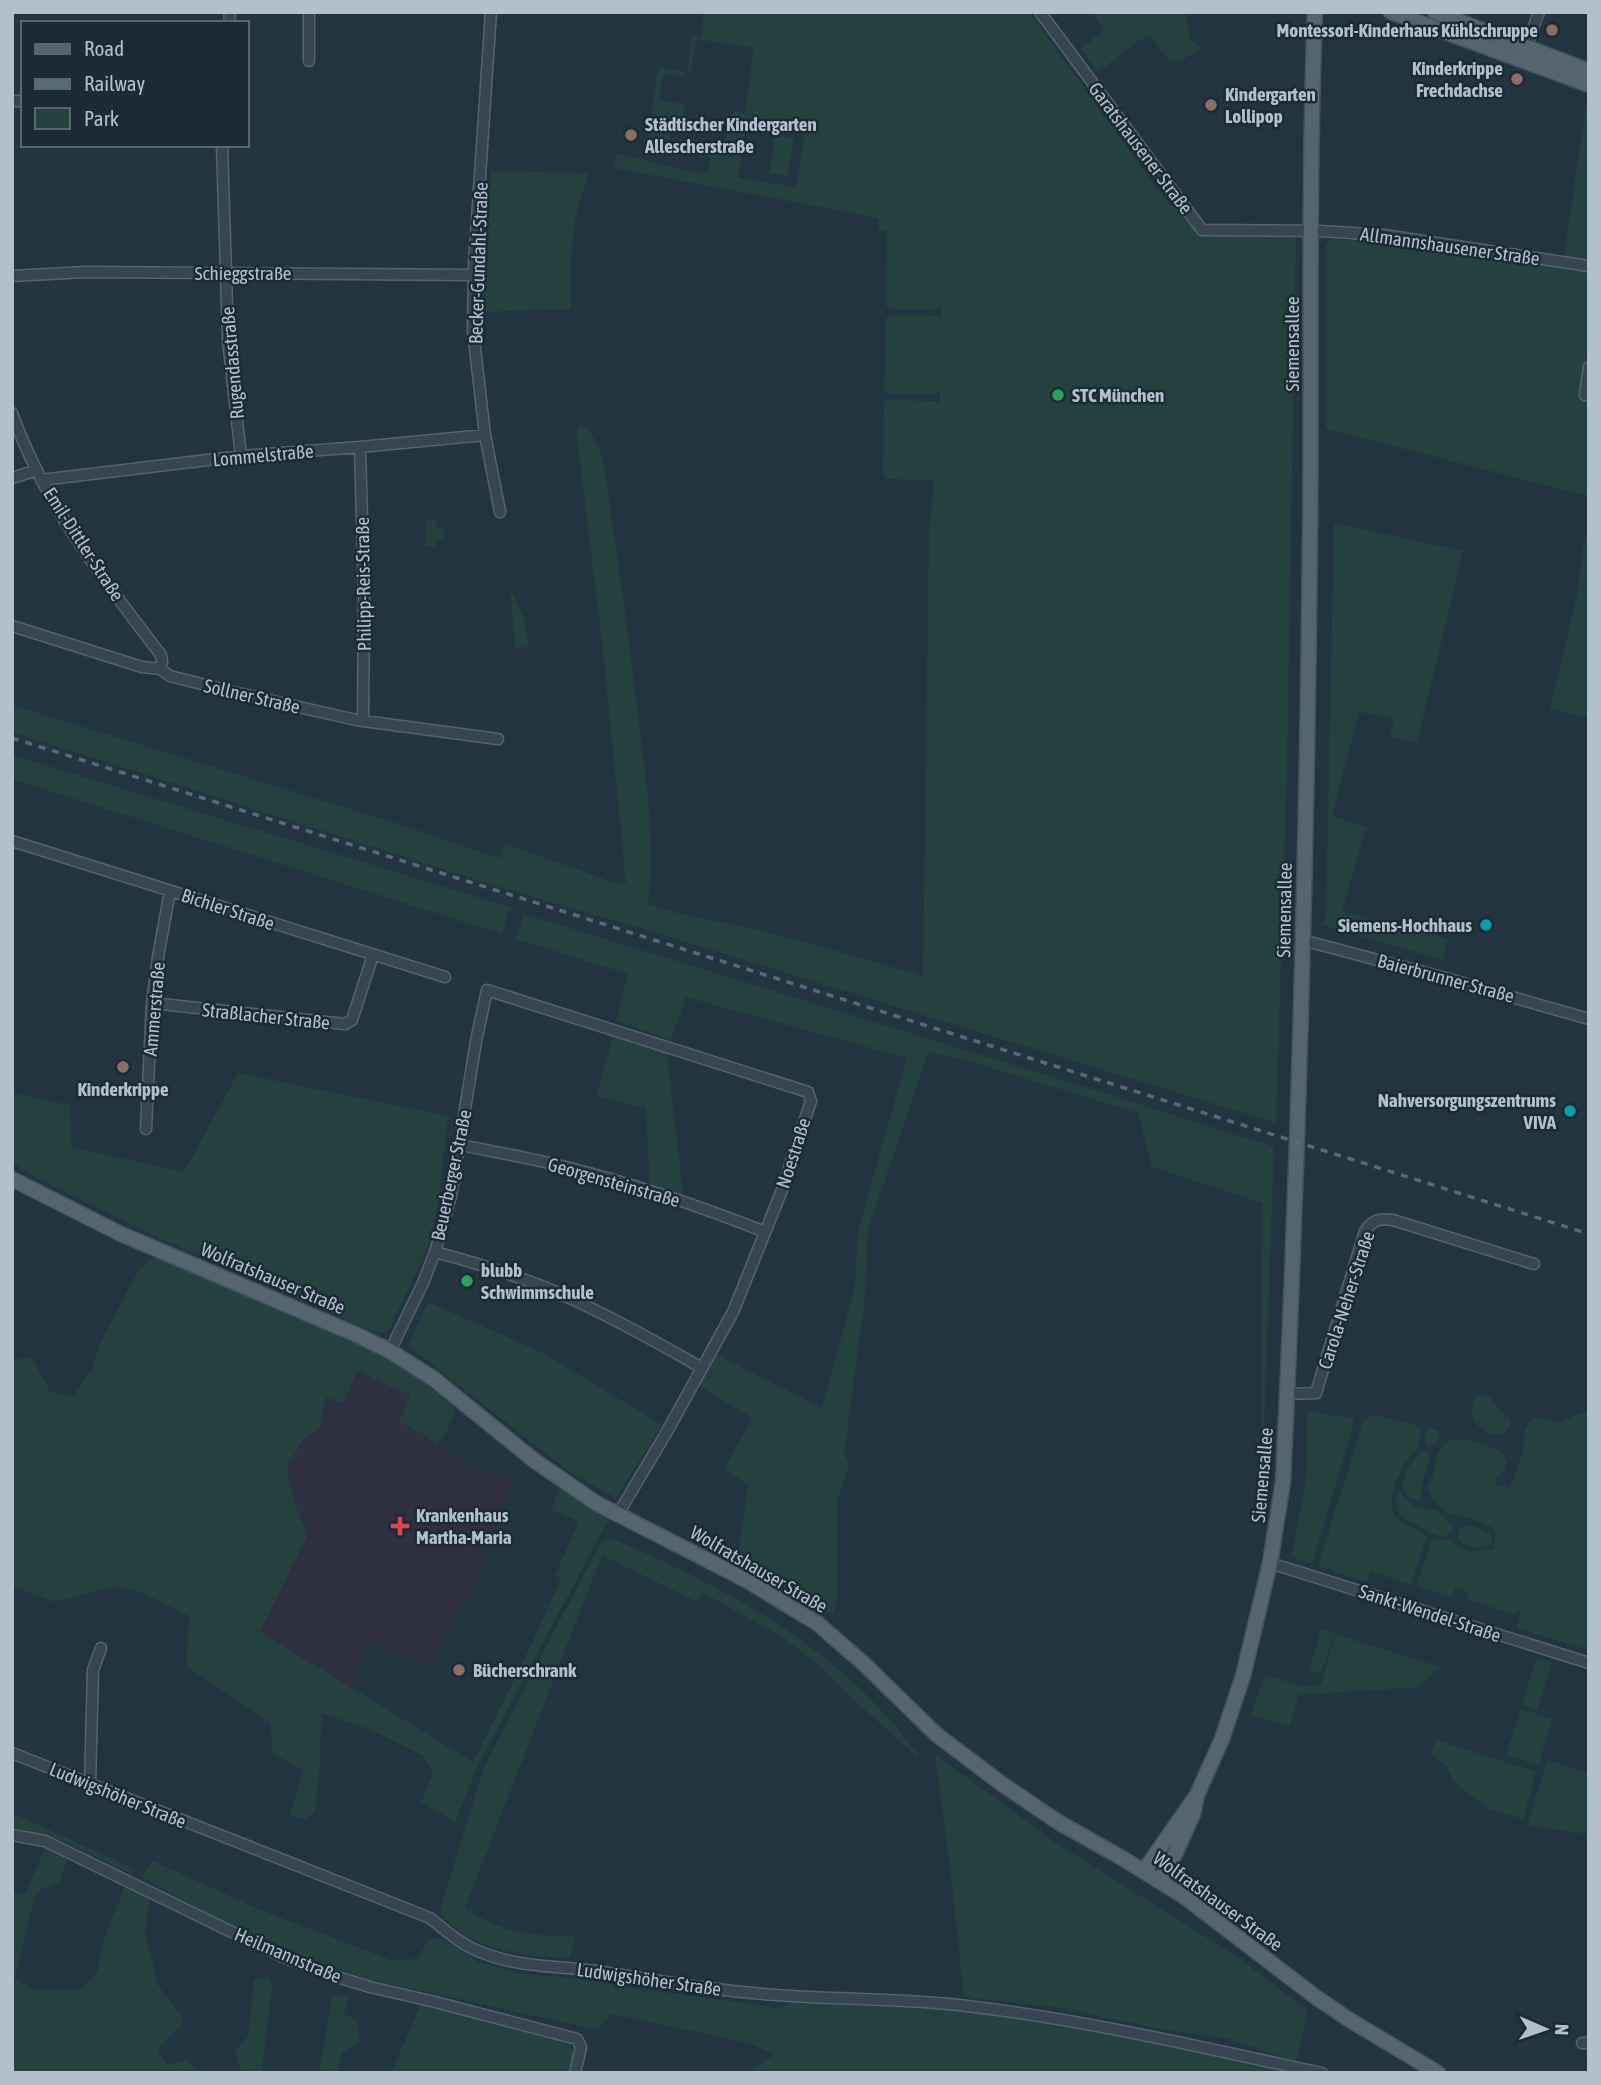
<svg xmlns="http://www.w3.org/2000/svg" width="1601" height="2085" font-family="'Asap Condensed',sans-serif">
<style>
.medical{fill:#2e2f40}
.green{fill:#24413f;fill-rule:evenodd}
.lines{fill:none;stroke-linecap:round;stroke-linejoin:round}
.minor-casing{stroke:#54636e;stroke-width:13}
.major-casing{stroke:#42515c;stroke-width:17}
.minor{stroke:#364550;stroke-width:10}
.major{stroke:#546570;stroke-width:14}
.rail{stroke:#576a77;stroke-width:3.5;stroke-dasharray:7 7;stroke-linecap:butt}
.education-dot{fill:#8d6e63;stroke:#1b2a35;stroke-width:2.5}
.leisure-dot{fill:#2e9e5b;stroke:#1b2a35;stroke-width:2.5}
.culture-dot{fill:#0f9aa8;stroke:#1b2a35;stroke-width:2.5}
.health-dot{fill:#e0444e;stroke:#1b2a35;stroke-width:2.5}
.labels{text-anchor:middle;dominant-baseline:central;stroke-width:5;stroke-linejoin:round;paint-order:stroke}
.poi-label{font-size:19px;font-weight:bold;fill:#b2c0cb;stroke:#1b2a35;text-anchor:start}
.street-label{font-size:19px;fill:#b2c0cb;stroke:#1b2a35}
</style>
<rect width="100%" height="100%" fill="#223440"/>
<path class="medical" d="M357,1371l54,24 -11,27 21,11 22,16 46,26 10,-4 16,9 -22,54v9l-24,54 -12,15 -24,55 -63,-26 -18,47 -92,-56 48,-97 -9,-17 -7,-21 -5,-30 17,-30 15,-7 7,-33z"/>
<path class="green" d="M698,12h331l135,186 8,9 4,-2 18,25 8,4 94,3 -9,529 -11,357 -633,-194 -147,-43 -484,-154v-27l393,121 96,33 3,-16 114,41 8,-1 -23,-234 -27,-218 3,-5 9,2 12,21 3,13c14,86 25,173 36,260 7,59 17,122 9,182 35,13 70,16 106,25 51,12 101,27 151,42l9,1 4,3 5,-1 6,-444 3,-22 1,-28 -47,-1 -3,-3 1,-74 4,-2 48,1 4,3v-12l-4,2h-48l-4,-3 2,-73 4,-3 48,1 3,3v-12l-4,3 -47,-1 -4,-3 1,-75 -8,-1v-12l-265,-50 2,-14c32,5 60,17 92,19l2,-16 -63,-8 10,-78 4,-3 20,3 4,5 -22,-1 -4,26 26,3 -2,13 -11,-1 -3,26 55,8 5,-33 7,-5 9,1 9,-65 -58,-9 -5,33 -2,1 -2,-2 5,-35 9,1 3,-24zM746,122l59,8 -9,57 -58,-9z
M1092,12h94l3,25 12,12c-32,19 -29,16 -50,-13l-12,4 -41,32 -17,-23 23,-19z
M1587,99l2,1v161l-25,-4z
M775,135l19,3 -6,38 -18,-3z
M491,171l95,2 2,4c-18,42 -18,87 -17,132l-89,3z
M1333,239l50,3 206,28v66l-7,46 7,2v112l-263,-67v-185z
M426,520h11l-1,8h8l-1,11h-6l-1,7h-10z
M1334,523l129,28 -46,192 -27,-6 4,-19 -35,-6 -27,104 34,11 -24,85 106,26 -5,22 -121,-35 4,-12z
M1589,524v194l-39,-9 27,-114 6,-47z
M510,587l14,31 5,29 -14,1z
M12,755l498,152 -8,27 -490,-155z
M524,914l564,174 186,59 -11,307 -2,-8 1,-243 -110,-36 -14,-54 -169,-52 -41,-9 -60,178 -3,67 -21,157 5,12 -11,31 -1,99 -3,19 -97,-54 11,-76 -24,-16 28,-51 -54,-33 17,-31 107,54 33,-121 3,-56 49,-173 -221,-61 -15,43 -55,-19 12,-47 -112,-35z
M613,1037l54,16 16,142 -33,-11 -4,-76 -50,-12z
M238,1073l210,43 -10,88 -9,41 -40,85 -7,3 -7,-1 -218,-95 -126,-62 -19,-13v-69l58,12 1,42 113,25z
M155,1256l123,51 104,47 36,24 35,27 2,8 -8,17 -10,15 -16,-12 -22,-11 11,-27 -53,-24 -13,32 -18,-6 -7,33 -15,8 -17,29c4,25 9,46 21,67l-48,98 213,130 59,-119 29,-64 -6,-3 24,-55 -28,-11 9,-23 50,29 -132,249 -23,57 -34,-20 12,-29 -9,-17 -55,-27 -47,-16 -3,61 -4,38 -10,7 -15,-4 13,-45 -31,-17 -1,-30 -85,-57 3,-50 -50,-25 -26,-4 -59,15 -42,-16v-227l20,-1 18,34 23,5 19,-28 9,-27 37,-71z
M428,1302l113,50 121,73 -46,73 -45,-25 -163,-127z
M1480,1395l10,2 9,13 12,10c-3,30 -54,8 -35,-24z
M1589,1410v240l-72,-22 4,-19 -5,4h-6l-43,-14 2,-7 -14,-5 -2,8 -3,2 -34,-11 16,-47 16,1 19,11 27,-2 1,-20 -21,-10 -26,-6 -16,-15 -5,-10c1,-4 3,-7 5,-10 5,-11 2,-23 11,-32 14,-15 44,-1 59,6l5,10 -3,9 -8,6 1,9h9l3,3c5,-12 11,-26 14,-38 3,-14 -2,-19 9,-32l5,-2 23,5z
M1316,1411l6,3 30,4 2,5 -42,141 -20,-7 14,-80 1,-62 2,-3z
M1375,1415l40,10 5,5c0,2 1,8 0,11 -2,9 -10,15 -15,23 -8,12 -19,37 -10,52 8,11 23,12 32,21l-16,48 -41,-14 -3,11 -49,-16 46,-147z
M1430,1429l7,1 4,7 -12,10 -3,-2 -2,-11z
M1424,1452l6,3c-1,15 -11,27 -8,41l-5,4c-27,-4 -9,-41 7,-48z
M1399,1492l14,14 25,5 15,15c-5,18 -21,8 -32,1 -9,-5 -17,-7 -23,-15l-2,-15z
M1466,1525l10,2 15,8 2,8c-13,5 -25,7 -35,-4l1,-10z
M611,1538c117,50 238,115 311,223l-60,-54 -39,-39 -41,-31 -80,-45 -5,10 -95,-47 -137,353c38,26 65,27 110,29l-5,21c-48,-2 -98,-7 -131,-45l45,-146 117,-225z
M1321,1629l13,4 -12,39 -13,-1z
M1335,1634l105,33 -21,20 -121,8 -8,32 -39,-12 14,-40 37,11 19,-1z
M1536,1658l16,4 -15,48 -15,-5z
M1521,1709l32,10 -15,46 -32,-10z
M1436,1740l100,32 -13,47 -34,-10 -35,-27 -7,-15 -16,-14z
M935,1754l121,89 183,115 69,53 -12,51 -67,-23 -74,-11 -94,-20 -97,-11 -13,-121z
M1547,1760l42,13v61l-62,-8z
M12,1813l123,56 -3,5 -77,-36 -43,-11z
M45,1848l23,11 -9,23 -17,7 -8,9 -19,81 18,10h48l16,-17 7,-33 21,-53 25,11 -5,36 13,52 26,35 -27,31 10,14 19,-4 16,12h-190v-181l13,2z
M153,1861l103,47 135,52 26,-1 12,-20h14l35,23 45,12 53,4 64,11 141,19 9,-5c85,3 170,4 254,17 84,14 167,35 250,53h-547l28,-19 -27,-11 -136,-29 -15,16 -233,-52 -55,-18 -92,-42 -76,-41z
M268,1976l4,11 -10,80 3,6h-24l-6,-22 13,-15 6,-56z
M333,1994l15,3 -4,16 13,7 3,21 -18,12 -4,20h-19z
M421,2004l148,40 5,10 -4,19h-179z"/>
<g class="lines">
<defs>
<path id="minor" d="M491,12l-17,252 -1,67 12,104 15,77
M1040,12l162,218 118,1 64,4 205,31
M229,23l1,-11
M1526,47l13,-35
M309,61v-49
M12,101h11
M222,145l6,195 13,116
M12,276l73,-4 389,3
M1585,395l4,-28
M12,413c32,90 92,168 149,242l1,7 -2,7
M360,447l4,150 -1,124
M12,478l25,-8
M41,480l200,-24 119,-9 125,-12
M12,626l130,41 18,2 10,7 63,16 123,28 142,19
M12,841l433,136
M1302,940l140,37 147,42
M152,1003l193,21 7,-4 21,-65
M146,1129l6,-126 6,-46 12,-66
M460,1145c35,7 71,13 106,22 68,17 134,39 199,65
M435,1252c49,13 98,28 143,50 43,20 84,43 124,66
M390,1351l33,-68 12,-31 16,-56 25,-155 11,-51 321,102 3,9 -29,89 -49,122 -68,123 -47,79
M1287,1394l29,-1 49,-162c8,-11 14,-13 28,-11l141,44
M1270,1563l319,100
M12,1753l418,165c16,13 33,28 53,35 37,15 81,13 120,19 58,9 115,19 173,23 64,5 128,3 191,11 120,14 237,42 355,67
M90,1785l3,-115 8,-22
M12,1835l33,6 238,116 51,19 36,11 65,15 142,37 4,8 -6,26
M1582,2043h7"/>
<path id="major" d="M1391,12l198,73
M1435,12l154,59
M12,1179l109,55 234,100 35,17 44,28 101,82 61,42 150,77 71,43 46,40 74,72 65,49 56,38 64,36 60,37 135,103 31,21 90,54
M1144,1871l50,-72
M1160,1881l11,-18 22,-49 4,-19 25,-56 21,-63 27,-113 13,-81c15,-314 24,-630 27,-945 2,-175 -2,-350 5,-525"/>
</defs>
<use href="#minor" class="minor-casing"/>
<use href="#major" class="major-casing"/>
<use href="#minor" class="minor"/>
<use href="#major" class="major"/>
<path class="rail" d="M12,738l1577,496"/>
</g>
<g class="education-dot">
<circle cx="1552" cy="30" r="7"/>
<circle cx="1517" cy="79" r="7"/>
<circle cx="1211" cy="105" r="7"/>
<circle cx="631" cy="135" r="7"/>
<circle cx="123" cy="1067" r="7"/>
<circle cx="459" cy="1670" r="7"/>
</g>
<g class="leisure-dot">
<circle cx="1058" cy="395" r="7"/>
<circle cx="467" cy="1281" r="7"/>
</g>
<g class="culture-dot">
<circle cx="1486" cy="925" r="7"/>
<circle cx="1570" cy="1111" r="7"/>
</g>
<path class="health-dot" d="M396.5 1515.5h7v7h7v7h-7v7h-7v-7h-7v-7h7z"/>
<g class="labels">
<g class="poi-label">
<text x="1538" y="30" text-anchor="end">Montessori-Kinderhaus Kühlschruppe</text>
<text x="1503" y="68" text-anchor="end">Kinderkrippe<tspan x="1503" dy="22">Frechdachse</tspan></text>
<text x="1225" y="94">Kindergarten<tspan x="1225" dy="22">Lollipop</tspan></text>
<text x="645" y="124">Städtischer Kindergarten<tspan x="645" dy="22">Allescherstraße</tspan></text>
<text x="1072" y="395">STC München</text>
<text x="1472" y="925" text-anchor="end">Siemens-Hochhaus</text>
<text x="123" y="1089" text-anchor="middle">Kinderkrippe</text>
<text x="1556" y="1100" text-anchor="end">Nahversorgungszentrums<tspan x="1556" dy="22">VIVA</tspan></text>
<text x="481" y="1270">blubb<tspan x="481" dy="22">Schwimmschule</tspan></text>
<text x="416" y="1515">Krankenhaus<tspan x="416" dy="22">Martha-Maria</tspan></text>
<text x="473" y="1670">Bücherschrank</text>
</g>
<g class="street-label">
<text transform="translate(1141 148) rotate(53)">Garatshausener Straße</text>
<text transform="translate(1450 246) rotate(8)">Allmannshausener Straße</text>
<text transform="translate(478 263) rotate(-88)">Becker-Gundahl-Straße</text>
<text x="243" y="273">Schieggstraße</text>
<text transform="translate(1292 344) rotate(-90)">Siemensallee</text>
<text transform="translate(232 363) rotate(-95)">Rugendasstraße</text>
<text transform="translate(263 455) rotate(-5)">Lommelstraße</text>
<text transform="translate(84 544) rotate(57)">Emil-Dittler-Straße</text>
<text transform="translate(363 584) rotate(-91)">Philipp-Reis-Straße</text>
<text transform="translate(252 696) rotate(13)">Sollner Straße</text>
<text transform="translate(228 909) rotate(18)">Bichler Straße</text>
<text transform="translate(1284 910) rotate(-89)">Siemensallee</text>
<text transform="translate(1446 978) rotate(15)">Baierbrunner Straße</text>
<text transform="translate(154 1009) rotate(-85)">Ammerstraße</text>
<text transform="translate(266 1016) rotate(6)">Straßlacher Straße</text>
<text transform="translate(793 1153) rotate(-72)">Noestraße</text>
<text transform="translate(451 1175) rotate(-78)">Beuerberger Straße</text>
<text transform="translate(614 1182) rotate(16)">Georgensteinstraße</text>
<text transform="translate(273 1278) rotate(23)">Wolfratshauser Straße</text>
<text transform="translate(1346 1300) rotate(-72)">Carola-Neher-Straße</text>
<text transform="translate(1262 1475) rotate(-85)">Siemensallee</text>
<text transform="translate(759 1569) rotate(30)">Wolfratshauser Straße</text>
<text transform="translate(1430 1613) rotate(18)">Sankt-Wendel-Straße</text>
<text transform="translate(118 1795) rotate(22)">Ludwigshöher Straße</text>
<text transform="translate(1218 1901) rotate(36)">Wolfratshauser Straße</text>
<text transform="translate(288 1955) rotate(23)">Heilmannstraße</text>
<text transform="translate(649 1979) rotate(8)">Ludwigshöher Straße</text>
</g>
</g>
<rect width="1601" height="2085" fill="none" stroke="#b2c0cb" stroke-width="28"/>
<rect x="21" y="21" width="228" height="126" fill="#1b2a35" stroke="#576671" stroke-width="2"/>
<rect x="35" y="44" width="35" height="10" fill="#546570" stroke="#576671" stroke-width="2"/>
<text x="84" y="56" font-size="21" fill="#b2c0cb">Road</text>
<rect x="35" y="79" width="35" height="10" fill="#576a77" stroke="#576671" stroke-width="2"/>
<text x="84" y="91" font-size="21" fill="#b2c0cb">Railway</text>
<rect x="35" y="108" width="35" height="21" fill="#24413f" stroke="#576671" stroke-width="2"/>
<text x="84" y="126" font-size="21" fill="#b2c0cb">Park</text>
<g transform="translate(1545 2029) rotate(92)" stroke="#1b2a35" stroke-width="5" paint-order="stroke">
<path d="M0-5L12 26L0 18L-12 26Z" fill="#b2c0cb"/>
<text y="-10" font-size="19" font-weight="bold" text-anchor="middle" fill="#b2c0cb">N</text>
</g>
</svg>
